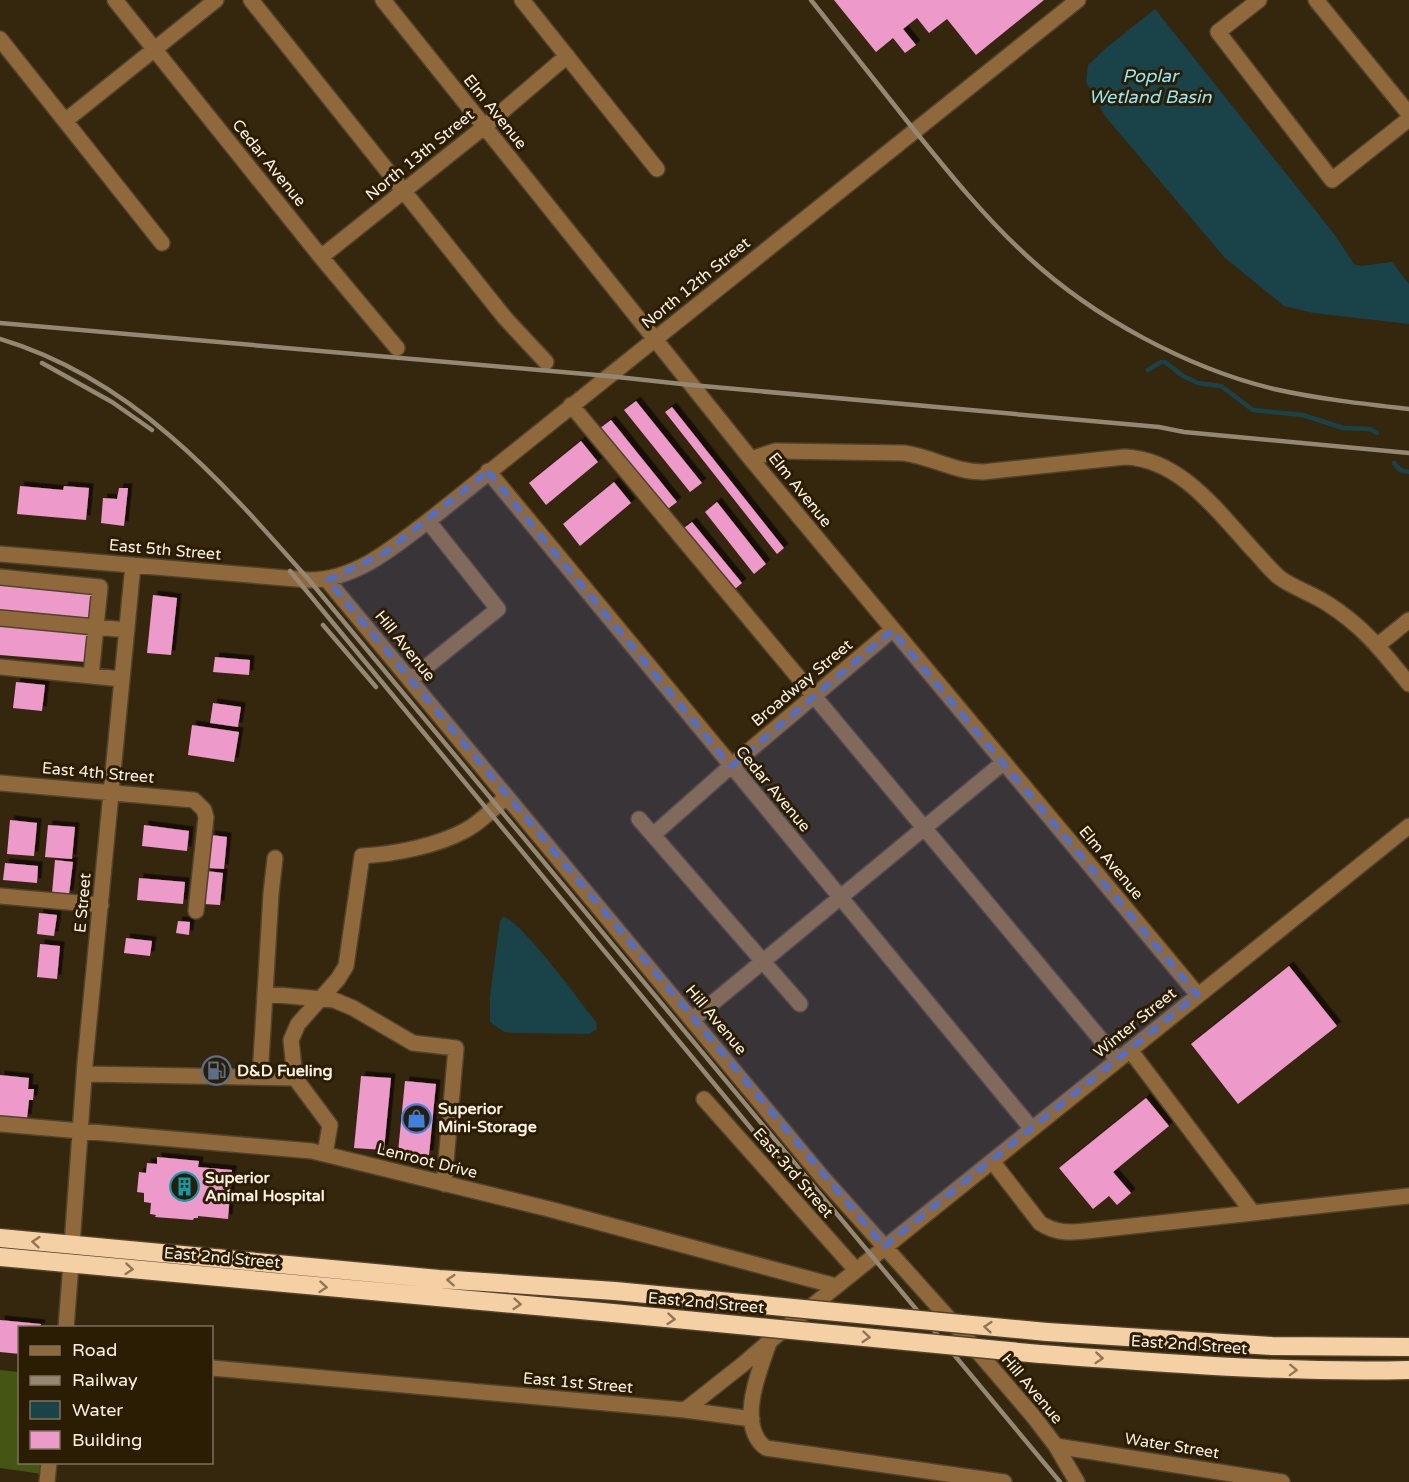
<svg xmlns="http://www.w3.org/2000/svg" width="1409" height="1482" font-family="'Varela Round',sans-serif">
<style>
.green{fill:#455513}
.water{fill:#194249}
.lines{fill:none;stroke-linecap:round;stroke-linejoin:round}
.stream{stroke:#194249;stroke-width:4.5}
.building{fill:#ed9aca;filter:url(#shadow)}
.minor-casing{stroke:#51422c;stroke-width:18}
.highway-casing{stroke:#51422c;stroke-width:21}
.minor{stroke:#8f693b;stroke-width:15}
.highway{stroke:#f5d0a5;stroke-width:18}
.rail{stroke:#948874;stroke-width:4.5}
.highway-bridge-casing{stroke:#51422c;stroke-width:21;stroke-linecap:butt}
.highway-bridge{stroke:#f5d0a5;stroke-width:18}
.oneway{stroke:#907654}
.marked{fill:#496fda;fill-opacity:0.2;stroke:#496fda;stroke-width:4.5;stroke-dasharray:12 8;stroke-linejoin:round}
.labels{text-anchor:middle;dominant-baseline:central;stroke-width:6;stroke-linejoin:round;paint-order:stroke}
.street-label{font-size:16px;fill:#fbf1e2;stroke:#2b1c04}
.poi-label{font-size:16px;font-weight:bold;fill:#fbf1e2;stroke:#2b1c04;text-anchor:start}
.water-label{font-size:18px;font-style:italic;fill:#90e9f9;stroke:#2b1c04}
</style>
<defs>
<filter id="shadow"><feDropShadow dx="4.5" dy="-4.5" stdDeviation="0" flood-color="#0009"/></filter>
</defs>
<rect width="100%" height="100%" fill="#35260e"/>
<path class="green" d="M0,1370l19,2 1,90 23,1 -1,11 -42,-6z"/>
<path class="water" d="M1155,9l180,226 19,29 7,2 31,-4 17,22v40l-96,-11 -29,-7 -59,-48 -120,-142 -19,-34 2,-17 18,-17z
M503,917c17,2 79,87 93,105l1,7 -8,5 -74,-1 -11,-1 -14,-10v-26l10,-75z"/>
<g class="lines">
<path class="stream" d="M1148,370l13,-8h4l18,14 15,7 23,3 32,24 50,5 40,13 27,1 7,4
M1394,463l6,7 9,2"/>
</g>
<path class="building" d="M834,0h210l-68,55 -29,-36 -18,14 -12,-15 -14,11 13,16 -11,8 -12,-15 -17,14z
M636,401l66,82 -12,9 -66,-82z
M672,407l112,141 -7,6 -112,-142z
M611,420l66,82 -12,9 -66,-82z
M581,441l17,21 -52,43 -17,-22z
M614,482l17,21 -51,43 -17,-22z
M20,486l43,4 1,-4 25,2 -3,32 -69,-6z
M119,488h9l-4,38 -23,-3 2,-25 14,1z
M717,502l49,62 -12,10 -49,-62z
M692,522l50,61 -12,10 -50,-62z
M0,582l93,9 -2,29 -91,-9z
M153,595l24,3 -6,57 -24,-2z
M0,626l89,8 -3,28 -86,-7z
M215,657l35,3 -1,15 -36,-3z
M16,682l29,3 -3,26 -29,-3z
M213,703l28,4 -3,20 -28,-4z
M192,725l47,7 -5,30 -46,-7z
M10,820l27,3 -3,33 -27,-2z
M48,825l27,2 -3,32 -27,-2z
M144,825l45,6 -2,20 -45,-5z
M211,835l16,2 -3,32 -16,-1z
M55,860l18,2 -4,33 -17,-2z
M5,863l33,3 -1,17 -34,-3z
M207,871l16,2 -3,32 -16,-1z
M139,878l46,4 -2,22 -46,-4z
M39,913l18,2 -3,21 -17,-2z
M178,921l12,1 -1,13 -13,-2z
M126,938l26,3 -2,15 -26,-3z
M40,944l20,2 -3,33 -20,-2z
M1289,966l48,60 -99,78 -47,-60z
M0,1075l29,3 -1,11h6l-1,11h-4l-2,19 -27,-3z
M361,1076l30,2 -7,72 -30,-2z
M405,1081l31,3 -7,71 -31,-3z
M1146,1098l23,28 -56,46 18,21 -14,12 -8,-9 -16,13 -34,-41z
M157,1157l42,4 -1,6 34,3 -4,49 -30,-3v2h-4l-1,2 -38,-3 1,-2 -6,-1 1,-11 -7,-1v-9l-7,-1 2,-20 7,1 1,-10 10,1z
M0,1320l41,4 -1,4h-20v26l-20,-2z"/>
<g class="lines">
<defs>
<path id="minor" d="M115,0l206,257 76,91
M251,0l254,318 41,44
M383,0l368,459 447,536
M522,0l135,169
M1259,0l-41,32 114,148 77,-61
M1316,0l93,114
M0,39l162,204
M65,121l151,-121
M321,257l163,-130 83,-71
M571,405l547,655
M751,459l24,-8 129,2c28,4 51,19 79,19l142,-15c56,2 94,56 129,94 9,9 16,19 26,27 14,10 33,16 48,26 36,23 54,47 81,80
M488,471l544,658
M0,554l309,26c48,0 87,-35 123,-62l646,-518
M0,577l100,10 -9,89
M327,580l496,598 138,154 72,84 23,30 21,36
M0,618l127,12
M1378,645l31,-25
M0,667l122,12
M410,680l88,-71 -70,-88
M0,783l194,17 10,10 2,7 -10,94
M639,819l161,185
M653,835l78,-69 161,-136
M0,896l101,9
M266,994l68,6 19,8 60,35 43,5 -12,136
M692,1020l312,-258
M1130,1050l123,163
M85,1074l210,4
M260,1077l11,-183 4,-36
M704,1099l152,171
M0,1124l312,27 237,58 287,77
M325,1154l5,-29 -35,-47 -4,-38 7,-16 40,-45 8,-13 16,-110c33,-2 75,-10 104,-26 15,-8 28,-22 40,-33
M992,1161l48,62c15,10 30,10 46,8l323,-35
M72,1245l13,-182 48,-498
M66,1328l5,-65
M769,1343c-10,28 -33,83 -3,105l238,34
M212,1368l473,42 67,9
M685,1410l57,-45 55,-47 612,-492
M1056,1446l226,36
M47,1482l2,-20"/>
<path id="highway" d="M0,1238l439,41 176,12
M0,1257l613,56
M1047,1332l225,14 137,1
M1040,1354c123,9 246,19 369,16"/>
</defs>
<use href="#minor" class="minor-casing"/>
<use href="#highway" class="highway-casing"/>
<use href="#minor" class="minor"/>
<use href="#highway" class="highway"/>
<path class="rail" d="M811,0c32,40 64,81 96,121 38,47 76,95 121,136 65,60 159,111 246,132 45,10 90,15 135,20
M0,323l608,53 83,9 468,42 25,5 225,21
M0,339c133,40 220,140 309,241l751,902
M42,363l70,39 40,28
M290,571l469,567 29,30
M323,625l53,62"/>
<defs>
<path id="highway-bridge" d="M615,1291l432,41
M613,1313l427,41"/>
</defs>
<use href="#highway-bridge" class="highway-bridge-casing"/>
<use href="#highway-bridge" class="highway-bridge"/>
</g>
<defs><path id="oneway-chevron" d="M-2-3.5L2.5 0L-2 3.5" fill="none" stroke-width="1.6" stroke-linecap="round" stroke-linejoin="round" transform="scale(1.5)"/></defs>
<g class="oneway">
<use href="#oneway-chevron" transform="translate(36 1242) rotate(-175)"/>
<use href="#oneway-chevron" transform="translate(129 1269) rotate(5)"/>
<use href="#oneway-chevron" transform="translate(451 1280) rotate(-176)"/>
<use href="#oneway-chevron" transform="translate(323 1287) rotate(5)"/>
<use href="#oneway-chevron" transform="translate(517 1304) rotate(5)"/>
<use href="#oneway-chevron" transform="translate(671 1319) rotate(5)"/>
<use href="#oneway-chevron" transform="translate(988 1327) rotate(-175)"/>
<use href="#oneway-chevron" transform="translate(866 1337) rotate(5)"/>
<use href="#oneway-chevron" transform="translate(1099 1358) rotate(4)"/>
<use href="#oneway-chevron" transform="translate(1293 1370) rotate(2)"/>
</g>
<path class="marked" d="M488,471l243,295 161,-136 306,365 -314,252 -557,-667 58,-28z"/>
<defs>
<symbol id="fuel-ring" viewBox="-11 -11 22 22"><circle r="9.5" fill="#2b1c04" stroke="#5c6f8a" stroke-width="1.5"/><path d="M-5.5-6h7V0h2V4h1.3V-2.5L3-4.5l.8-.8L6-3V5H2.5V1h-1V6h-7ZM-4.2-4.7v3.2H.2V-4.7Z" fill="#5c6f8a"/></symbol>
<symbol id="shop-ring" viewBox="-11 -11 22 22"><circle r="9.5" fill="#2b1c04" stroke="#3f7fe0" stroke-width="1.5"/><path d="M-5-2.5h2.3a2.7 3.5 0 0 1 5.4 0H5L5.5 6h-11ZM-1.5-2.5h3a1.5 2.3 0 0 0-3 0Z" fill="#3f7fe0"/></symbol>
<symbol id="building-ring" viewBox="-11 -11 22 22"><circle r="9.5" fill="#2b1c04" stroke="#0f9aa8" stroke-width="1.5"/><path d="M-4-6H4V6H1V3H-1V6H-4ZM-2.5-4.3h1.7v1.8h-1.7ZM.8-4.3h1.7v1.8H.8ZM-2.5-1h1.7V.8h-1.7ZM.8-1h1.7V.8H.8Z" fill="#0f9aa8"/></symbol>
</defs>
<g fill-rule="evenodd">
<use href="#fuel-ring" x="200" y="1054" width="33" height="33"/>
<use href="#shop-ring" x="400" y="1102" width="33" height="33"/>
<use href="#building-ring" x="168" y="1170" width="33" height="33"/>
</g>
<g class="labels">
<g class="street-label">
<text transform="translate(495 112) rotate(51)">Elm Avenue</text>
<text transform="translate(420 155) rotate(-39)">North 13th Street</text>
<text transform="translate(269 163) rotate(51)">Cedar Avenue</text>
<text transform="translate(696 283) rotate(-39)">North 12th Street</text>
<text transform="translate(800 490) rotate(51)">Elm Avenue</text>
<text transform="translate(165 550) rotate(5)">East 5th Street</text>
<text transform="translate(405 646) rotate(51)">Hill Avenue</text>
<text transform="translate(802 683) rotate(-40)">Broadway Street</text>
<text transform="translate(98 773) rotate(5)">East 4th Street</text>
<text transform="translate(773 789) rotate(50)">Cedar Avenue</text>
<text transform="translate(1111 863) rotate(50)">Elm Avenue</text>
<text transform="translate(83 903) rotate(-85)">E Street</text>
<text transform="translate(716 1020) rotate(50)">Hill Avenue</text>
<text transform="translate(1135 1023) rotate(-39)">Winter Street</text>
<text transform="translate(427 1161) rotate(14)">Lenroot Drive</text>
<text transform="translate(793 1173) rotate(49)">East 3rd Street</text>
<text transform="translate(222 1258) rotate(5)">East 2nd Street</text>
<text transform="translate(706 1303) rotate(5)">East 2nd Street</text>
<text transform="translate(1189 1345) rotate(4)">East 2nd Street</text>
<text transform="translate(578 1383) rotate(5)">East 1st Street</text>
<text transform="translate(1032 1389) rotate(50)">Hill Avenue</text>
<text transform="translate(1172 1446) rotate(9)">Water Street</text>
</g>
<g class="poi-label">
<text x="237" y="1071">D&amp;D Fueling</text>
<text x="438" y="1109">Superior<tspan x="438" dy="18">Mini-Storage</tspan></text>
<text x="205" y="1178">Superior<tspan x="205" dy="18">Animal Hospital</tspan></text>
</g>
<g class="water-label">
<text x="1150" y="76">Poplar<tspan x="1150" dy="21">Wetland Basin</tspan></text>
</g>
</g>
<rect x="18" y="1326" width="195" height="138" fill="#2b1c04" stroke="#7e715d" stroke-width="1.5"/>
<rect x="30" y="1346" width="30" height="9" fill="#8f693b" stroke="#7e715d" stroke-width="1.5"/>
<text x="72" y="1356" font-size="18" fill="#fbf1e2">Road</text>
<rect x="30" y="1376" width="30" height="9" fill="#948874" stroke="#7e715d" stroke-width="1.5"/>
<text x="72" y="1386" font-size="18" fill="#fbf1e2">Railway</text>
<rect x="30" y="1401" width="30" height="18" fill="#194249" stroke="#7e715d" stroke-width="1.5"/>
<text x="72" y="1416" font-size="18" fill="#fbf1e2">Water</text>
<rect x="30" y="1431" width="30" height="18" fill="#ed9aca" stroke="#7e715d" stroke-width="1.5"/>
<text x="72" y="1446" font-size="18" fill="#fbf1e2">Building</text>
</svg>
